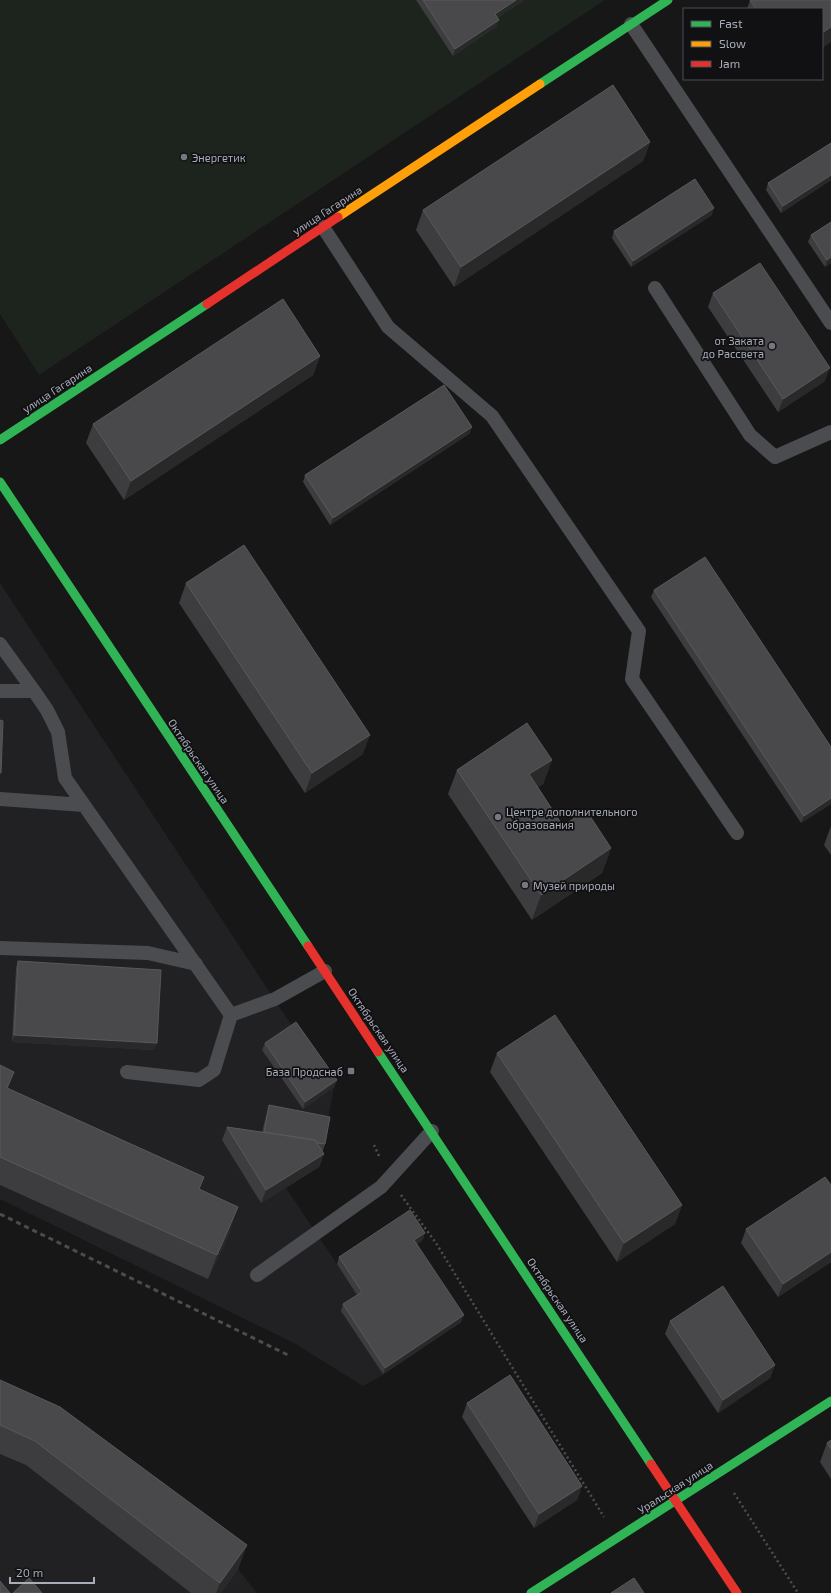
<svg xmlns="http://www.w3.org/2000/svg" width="831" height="1593" font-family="'Exo 2',sans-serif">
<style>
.built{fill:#212123}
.green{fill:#1d241e}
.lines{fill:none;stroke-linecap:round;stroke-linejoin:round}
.path{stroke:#4d4e52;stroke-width:2.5;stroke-dasharray:2 3;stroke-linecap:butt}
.lane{stroke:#4b4c50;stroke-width:14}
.fast{stroke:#30b455;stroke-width:9}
.slow{stroke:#ff9f0a;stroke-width:9}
.jam{stroke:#e5322d;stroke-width:9}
.rail{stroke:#4b4c4f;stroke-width:3;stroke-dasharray:5 4;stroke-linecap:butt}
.wall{fill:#3d3d3f}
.shaded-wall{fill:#29292a}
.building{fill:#49494c;stroke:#58595d}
.poi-dot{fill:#757880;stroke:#111113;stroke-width:1.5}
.labels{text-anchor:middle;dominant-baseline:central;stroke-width:3.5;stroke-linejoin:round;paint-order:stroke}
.poi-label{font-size:11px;fill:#a8adb8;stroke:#111113;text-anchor:start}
.street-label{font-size:11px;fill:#a8adb8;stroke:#111113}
</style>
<rect width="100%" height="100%" fill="#171717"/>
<path class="built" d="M0,583l294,446 40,58 -15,80 -33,21 51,76 70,-47 16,23 -11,7 49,75 -78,53 -20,11 -69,-43 -294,-144z
M0,1409l51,23 187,137 19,24h-257z"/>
<path class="green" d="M0,0h605l-566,375 -39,-61z"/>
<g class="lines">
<path class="path" d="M374,1145l5,11
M401,1195l35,48 168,274
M734,1493l64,100"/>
<path class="lane" d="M631,24l200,299
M323,227l65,100 104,89 147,215 -7,48 105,154
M655,288l95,147 25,22 56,-25
M0,644l34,47
M0,691h34l13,19 11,22 7,46 166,237 44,-16 50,-28
M0,799l84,6
M0,948l148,5 48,11
M127,1072l72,8 15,-10 17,-55
M257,1275l124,-88 51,-56"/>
<path class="fast" d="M540,84l128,-84
M0,440l207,-136
M0,482l308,464
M378,1052l273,412
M531,1593l300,-192"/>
<path class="slow" d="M338,217l202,-133"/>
<path class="jam" d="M207,304l131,-87
M308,946l70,106
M651,1464l86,129"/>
<path class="rail" d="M0,1214l290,142"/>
</g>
<path class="wall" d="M416,0h108l-27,18 2,2 -3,7 -43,29z
M750,0l72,9h-75z
M650,142l-7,19 -189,126 -38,-57 7,-20z
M831,143v37l-50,33 -15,-23 2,-7z
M712,215l-81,52 -19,-29 2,-7z
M831,222v41l-6,4 -17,-25 3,-7z
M713,293l112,88 -47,31 -70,-105z
M320,356l-7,19 -189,125 -38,-57 7,-19z
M472,427l-3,7 -139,91 -27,-43 2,-7z
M186,583l177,171 -58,39 -126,-190z
M654,590l177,157v57l-30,19 -150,-226z
M552,760l-9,24 -5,3 25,39 48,22 -9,25 -70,47 -84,-126 9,-24z
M831,826v29l-7,-10z
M18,961l139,82 -3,7 -142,-8 4,-74z
M265,1043l72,37 -3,7 -31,22 -41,-59z
M497,1053l185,152 -7,19 -58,38 -127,-190z
M0,1065l8,24 192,100 30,43 -22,47 -208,-94z
M269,1105l56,39 -2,7h-1l2,3 -5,13 -58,36 -39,-63 5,-13 35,5 5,-20z
M831,1185v77l-53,35 -37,-54 5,-14z
M423,1240l-6,4 44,78 -78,52 -42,-63 2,-7 14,-9 -20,-31 2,-7z
M670,1321l105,44 -5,13 -52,35 -53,-79z
M0,1380l247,165 -9,24 -17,24h-30l-165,-128 -26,-11z
M467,1403l115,83 -5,14 -43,28 -72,-111z
M831,1440v39l-11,-17 7,-19z"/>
<path class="shaded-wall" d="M516,0h8l-32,21 3,-7z
M499,20l-3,7 -43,29 2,-7z
M831,27v15l-9,6v-15z
M650,142l-7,19 -189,126 7,-20z
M831,175v5l-50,33 2,-7z
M714,208l-2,7 -81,52 2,-6z
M831,257v6l-6,4 2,-7z
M320,356l-7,19 -189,125 7,-19z
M830,368l-5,13 -47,31 5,-13z
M472,427l-3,7 -139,91 3,-7z
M370,735l-7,19 -58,39 7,-20z
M552,760l-9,24 -22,15 8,-25z
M831,798v6l-30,19 3,-7z
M611,848l-9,25 -70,47 9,-25z
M14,1035l143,8 -3,7 -142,-8z
M14,1072l-9,24 2,-8z
M337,1080l-3,7 -31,22 2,-7z
M324,1154l-5,13 -58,36 5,-13z
M682,1205l-7,19 -58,38 7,-19z
M238,1207l-8,25 -22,47 9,-24z
M425,1233l-2,7 -11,7 2,-7z
M831,1252v10l-53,35 5,-13z
M464,1315l-3,7 -78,52 2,-6z
M775,1365l-5,13 -52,35 5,-13z
M582,1486l-5,14 -43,28 5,-14z
M247,1545l-9,24 -17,24h-5l4,-10z"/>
<path class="building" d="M423,0h93l-21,14 4,6 -44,29z
M750,0h81v27l-9,6v-24h-66z
M613,85l37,57 -189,125 -38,-57z
M831,143v32l-48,31 -15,-23z
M695,179l19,29 -81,53 -19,-30z
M831,222v35l-4,3 -16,-25z
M760,263l70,105 -47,31 -70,-106z
M283,299l37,57 -189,125 -38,-57z
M444,385l28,42 -139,91 -28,-43z
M244,545l126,190 -58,38 -126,-190z
M705,557l126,190v51l-27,18 -150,-226z
M0,720l3,1 -2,52h-1z
M527,723l25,37 -23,14 34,52 23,-16 25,38 -70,47 -84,-125z
M18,961l143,9 -4,73 -143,-8z
M555,1015l127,190 -58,38 -127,-190z
M296,1022l41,58 -32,22 -40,-59z
M0,1065l14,7 -7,16 197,89 -5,12 39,18 -21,48 -217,-98z
M269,1105l61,12 -5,27 -8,-1 -2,-3 -51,-8z
M227,1127l88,13 9,14 -58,36z
M825,1177l6,8v67l-48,32 -37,-55z
M410,1210l15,23 -11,7 50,75 -79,53 -42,-64 19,-12 -23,-35z
M723,1286l52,79 -52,35 -53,-79z
M510,1375l72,111 -43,28 -72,-111z
M0,1380l60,27 187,138 -27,38 -185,-142 -35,-16z
M831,1440v9l-4,-6z
M29,1578l13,15h-29z
M634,1578l10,15h-33z
M0,1581l10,12h-10z"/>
<g class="poi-dot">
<circle cx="184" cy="157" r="4"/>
<circle cx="772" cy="346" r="4"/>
<circle cx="498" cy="817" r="4"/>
<circle cx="525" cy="885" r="4"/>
<rect x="347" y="1067" width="8" height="8" rx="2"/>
</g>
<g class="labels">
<g class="poi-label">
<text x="192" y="157">Энергетик</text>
<text x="764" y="340" text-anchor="end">от Заката<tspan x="764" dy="13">до Рассвета</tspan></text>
<text x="506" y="811">Центре дополнительного<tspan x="506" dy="13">образования</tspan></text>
<text x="533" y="885">Музей природы</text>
<text x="343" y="1071" text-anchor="end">База Продснаб</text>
</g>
<g class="street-label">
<text transform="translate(327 210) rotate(-33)">улица Гагарина</text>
<text transform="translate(57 388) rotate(-33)">улица Гагарина</text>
<text transform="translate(199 761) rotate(56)">Октябрьская улица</text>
<text transform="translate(379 1030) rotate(56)">Октябрьская улица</text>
<text transform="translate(558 1300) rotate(56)">Октябрьская улица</text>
<text transform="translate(675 1487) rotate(-33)">Уральская улица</text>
</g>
</g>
<rect x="683" y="8" width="140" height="72" fill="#111113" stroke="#4d4f55"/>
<rect x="691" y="21" width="20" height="6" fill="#30b455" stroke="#4d4f55"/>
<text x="719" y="28" font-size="12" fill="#a8adb8">Fast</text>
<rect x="691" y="41" width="20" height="6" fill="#ff9f0a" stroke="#4d4f55"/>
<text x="719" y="48" font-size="12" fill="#a8adb8">Slow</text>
<rect x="691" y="61" width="20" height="6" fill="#e5322d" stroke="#4d4f55"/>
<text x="719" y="68" font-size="12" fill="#a8adb8">Jam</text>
<path d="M10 1577v6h84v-6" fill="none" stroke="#a8adb8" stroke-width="2"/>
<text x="16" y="1577" font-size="12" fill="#a8adb8" stroke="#111113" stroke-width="3" paint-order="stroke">20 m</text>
</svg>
